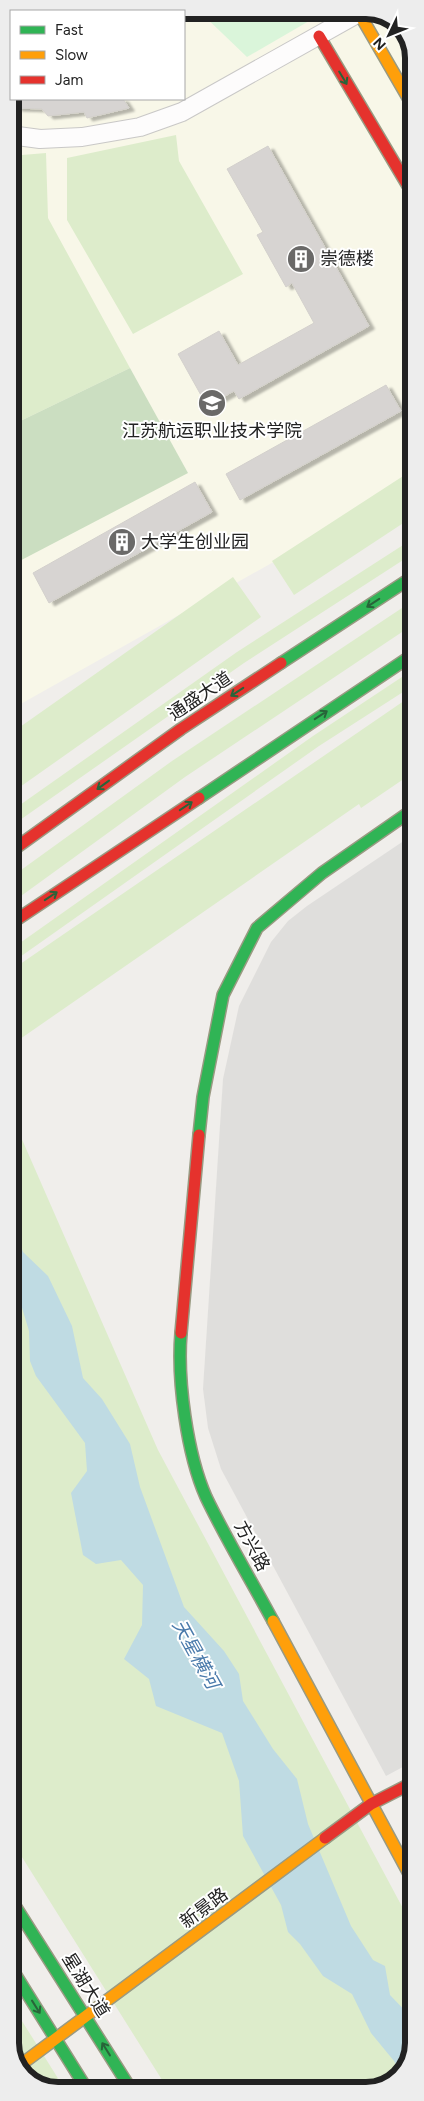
<svg xmlns="http://www.w3.org/2000/svg" width="424" height="2101" font-family="Figtree,'Noto Sans SC',sans-serif">
<style>
.residential{fill:#dfdedc}
.education{fill:#f8f7e8}
.grass{fill:#ddeccb}
.forest{fill:#cbdec1}
.park{fill:#daf5da}
.water{fill:#bfdbe3}
.building{fill:#d7d4d2;stroke:#d3d0cc;filter:url(#shadow)}
.lines{fill:none;stroke-linecap:round;stroke-linejoin:round}
.street-casing{stroke:#c9c8c7;stroke-width:20}
.fast-casing{stroke:#999a82;stroke-width:14}
.slow-casing{stroke:#999a82;stroke-width:14}
.jam-casing{stroke:#999a82;stroke-width:14}
.street{stroke:#fdfcfc;stroke-width:18}
.fast{stroke:#30b455;stroke-width:11}
.slow{stroke:#ff9f0a;stroke-width:11}
.jam{stroke:#e5322d;stroke-width:11}
.oneway{stroke:#286439}
.labels{text-anchor:middle;dominant-baseline:central;stroke-width:4;stroke-linejoin:round;paint-order:stroke}
.poi-label{font-size:18px;fill:#222;stroke:#fff;text-anchor:start}
.street-label{font-size:18px;fill:#222;stroke:#fff}
.water-label{font-size:19px;font-style:italic;fill:#4a7aab;stroke:#fff}
.rim{fill:none;stroke:#222;stroke-width:6}
</style>
<defs>
<filter id="shadow"><feDropShadow dx="5.5" dy="3" stdDeviation="1" flood-color="#0004"/></filter>
</defs>
<rect width="100%" height="100%" fill="#f0eeeb"/>
<path class="residential" d="M414,834v927l-28,15 -165,-307 -13,-41 -5,-39 20,-310 16,-73 32,-64 17,-21 19,-15z"/>
<path class="education" d="M57,10h316l27,14 14,27v241l-13,8 13,22v161l-404,227v-653l1,-3v45h173v-88h-130z"/>
<path class="grass" d="M392,20c15,7 22,28 22,43l-23,-42z
M176,135l3,26 64,113 -110,60 -66,-114v-62z
M46,153l2,65 82,150 -120,58v-270z
M414,469v47l-120,79 -22,-34z
M414,538v15l-170,110 -234,164v-15l227,-160z
M233,577l28,40 -251,177v-60z
M414,600v24l-229,153 -175,127v-26l162,-117z
M414,669v16l-95,61 -309,218v-14l303,-214z
M414,694v78l-53,36 -2,-4 -349,242v-75z
M10,1112l148,338 256,479v115l-12,31 -29,16h-204l-159,-253z
M10,2002l56,89h-15l-27,-14 -14,-27z"/>
<path class="forest" d="M130,368l58,105 -178,93v-140z"/>
<path class="park" d="M198,10h130l-81,47z"/>
<path class="water" d="M10,1192l3,33 10,27 25,24 24,50 11,52 19,21 28,45 10,43 44,120 40,44 15,23 4,27 30,48 24,30 11,45 43,102 22,34 12,6 5,29 22,23 2,7v19l-12,31 -8,-14 -23,-28 -19,-39 -29,-18 -23,-32 -12,-12 -7,-27 -38,-69 -4,-55 -17,-48 -66,-27 -7,-27 -25,-20 18,-34 1,-40 -22,-25 -25,4 -13,-9 -12,-62 16,-22 -2,-28 -49,-67 -6,-15 -1,-30 -12,-40 -7,-8z"/>
<path class="building" d="M57,10h32l-35,1z
M101,10h45l-43,1z
M11,54v44l-1,-41z
M11,99h112l6,9 -42,10 -3,-6 -36,4 -6,-7 -25,-1z
M268,146l101,180 -130,73 -5,-8 -27,15 -29,-52 41,-23 19,34 76,-42 -22,-40 -6,4 -29,-52 6,-3 -36,-63z
M386,385l15,26 -161,89 -14,-26z
M195,482l17,30 -163,91 -16,-30z"/>
<g class="lines">
<defs>
<path id="street" d="M10,135l30,4 42,-2 58,-10 42,-15 182,-102"/>
<path id="fast" d="M281,663l133,-87
M199,798l215,-144
M199,1135l4,-38 20,-102 34,-67 65,-55 92,-64
M181,1333c-4,47 6,121 25,164 20,42 45,83 67,124
M10,1898l122,193
M10,1966l78,125"/>
<path id="slow" d="M359,13l55,95
M273,1621l141,262
M19,2066l306,-228"/>
<path id="jam" d="M319,36l95,160
M10,852l171,-123 100,-66
M10,924l189,-126
M181,1333l18,-198
M325,1838l46,-34 43,-22"/>
</defs>
<use href="#street" class="street-casing"/>
<use href="#fast" class="fast-casing"/>
<use href="#slow" class="slow-casing"/>
<use href="#jam" class="jam-casing"/>
<use href="#street" class="street"/>
<use href="#fast" class="fast"/>
<use href="#slow" class="slow"/>
<use href="#jam" class="jam"/>
</g>
<defs><path id="oneway-shaft" d="M-6 0H5M1.5-3L5.5 0L1.5 3" fill="none" stroke-width="1.6" stroke-linecap="round" stroke-linejoin="round" transform="scale(1.25)"/></defs>
<g class="oneway">
<use href="#oneway-shaft" transform="translate(343 78) rotate(59)"/>
<use href="#oneway-shaft" transform="translate(373 603) rotate(147)"/>
<use href="#oneway-shaft" transform="translate(237 692) rotate(147)"/>
<use href="#oneway-shaft" transform="translate(321 715) rotate(-33)"/>
<use href="#oneway-shaft" transform="translate(103 785) rotate(144)"/>
<use href="#oneway-shaft" transform="translate(186 806) rotate(-34)"/>
<use href="#oneway-shaft" transform="translate(51 896) rotate(-34)"/>
<use href="#oneway-shaft" transform="translate(36 2007) rotate(58)"/>
<use href="#oneway-shaft" transform="translate(106 2049) rotate(-122)"/>
</g>
<defs>
<symbol id="building-disc" viewBox="-11 -11 22 22"><circle r="9.5" fill="#6a6968" stroke="#fff"/><path d="M-4-6H4V6H1V3H-1V6H-4ZM-2.5-4.3h1.7v1.8h-1.7ZM.8-4.3h1.7v1.8H.8ZM-2.5-1h1.7V.8h-1.7ZM.8-1h1.7V.8H.8Z" fill="#fff"/></symbol>
<symbol id="university-disc" viewBox="-11 -11 22 22"><circle r="9.5" fill="#6a6968" stroke="#fff"/><path d="M0-5L7-2L0 1L-7-2ZM-4 1L0 2.5L4 1V4Q0 6-4 4Z" fill="#fff"/></symbol>
</defs>
<g fill-rule="evenodd">
<use href="#building-disc" x="285" y="243" width="32" height="32"/>
<use href="#university-disc" x="196" y="387" width="32" height="32"/>
<use href="#building-disc" x="106" y="526" width="32" height="32"/>
</g>
<g class="labels">
<g class="poi-label">
<text x="320" y="259">崇德楼</text>
<text x="212" y="431" text-anchor="middle">江苏航运职业技术学院</text>
<text x="141" y="542">大学生创业园</text>
</g>
<g class="street-label">
<text transform="translate(200 696) rotate(-34)">通盛大道</text>
<text transform="translate(252 1546) rotate(62)">方兴路</text>
<text transform="translate(204 1908) rotate(-37)">新景路</text>
<text transform="translate(86 1985) rotate(58)">星湖大道</text>
</g>
<g class="water-label">
<text transform="translate(196 1654) rotate(61)">天星横河</text>
</g>
</g>
<path d="M0 0H424V2101H0ZM58 19H366A39 39 0 0 1 405 58V2043A39 39 0 0 1 366 2082H58A39 39 0 0 1 19 2043V58A39 39 0 0 1 58 19Z" fill="#ededed" fill-rule="evenodd"/>
<path class="rim" d="M58 19H366A39 39 0 0 1 405 58V2043A39 39 0 0 1 366 2082H58A39 39 0 0 1 19 2043V58A39 39 0 0 1 58 19Z"/>
<rect x="10" y="10" width="175" height="90" fill="#ffffff" stroke="#a7a7a7"/>
<rect x="20" y="26" width="25" height="8" fill="#30b455" stroke="#a7a7a7"/>
<text x="55" y="35" font-size="15" fill="#222222">Fast</text>
<rect x="20" y="51" width="25" height="8" fill="#ff9f0a" stroke="#a7a7a7"/>
<text x="55" y="60" font-size="15" fill="#222222">Slow</text>
<rect x="20" y="76" width="25" height="8" fill="#e5322d" stroke="#a7a7a7"/>
<text x="55" y="85" font-size="15" fill="#222222">Jam</text>
<g transform="translate(389 35) rotate(227)" stroke="#ffffff" stroke-width="4" paint-order="stroke">
<path d="M0-4L9 19L0 12L-9 19Z" fill="#222222"/>
<text y="-8" font-size="14" font-weight="bold" text-anchor="middle" fill="#222222">N</text>
</g>
</svg>
